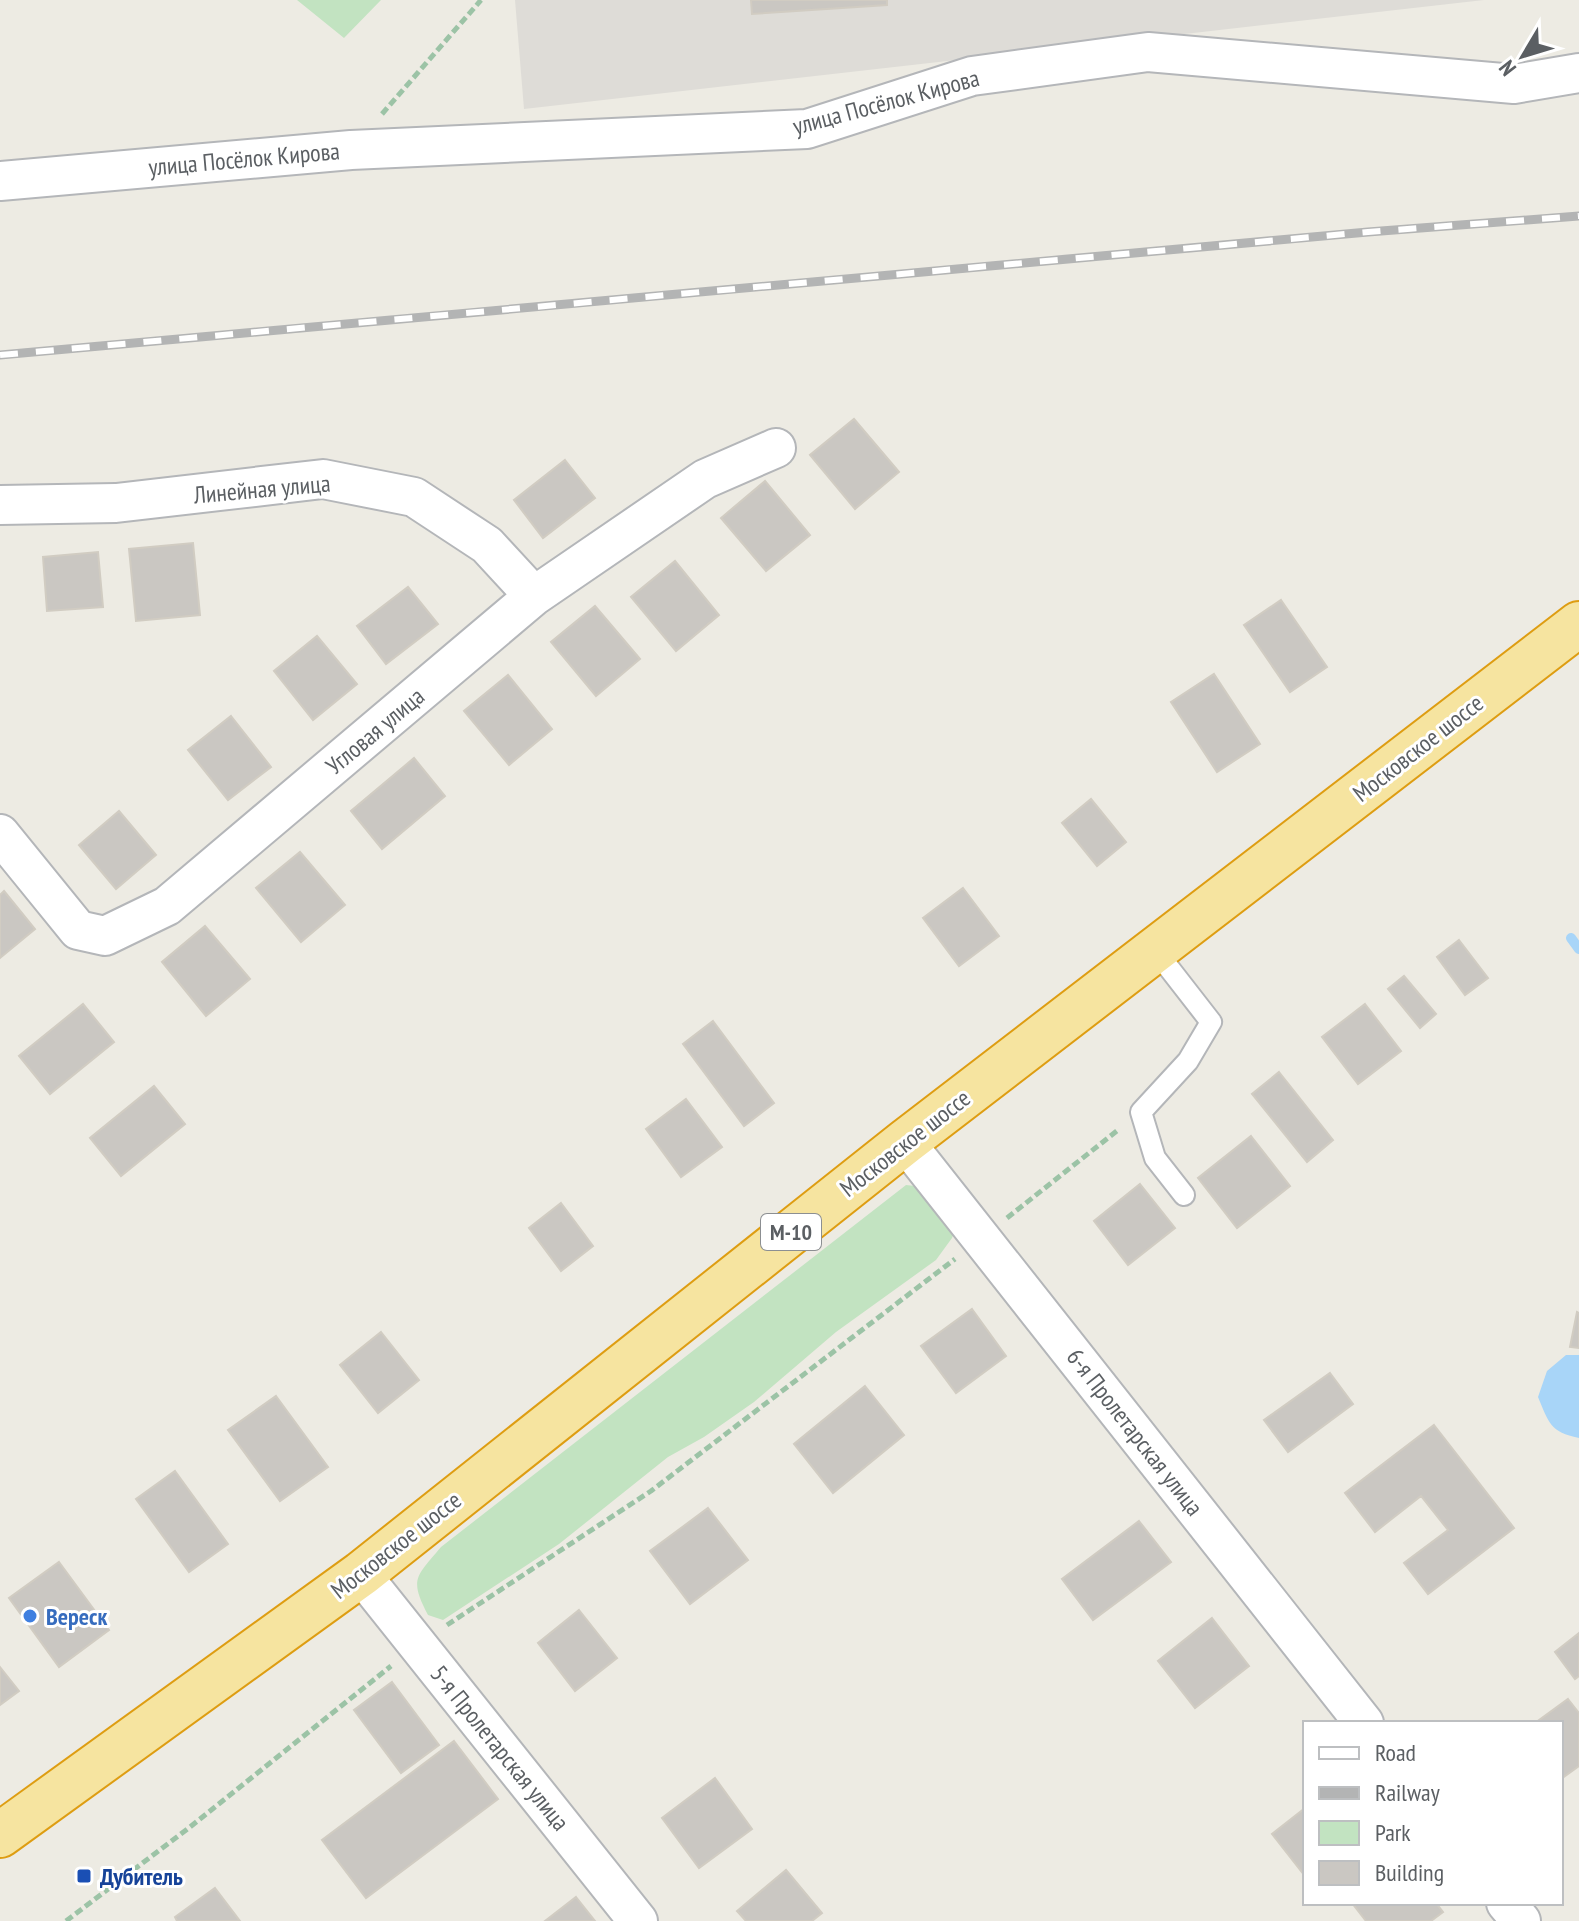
<svg xmlns="http://www.w3.org/2000/svg" width="1579" height="1921" font-family="'PT Sans Narrow',sans-serif">
<style>
.industrial{fill:#dedcd7}
.green{fill:#c2e3c1}
.water{fill:#a8d5f8}
.lines{fill:none;stroke-linecap:round;stroke-linejoin:round}
.stream{stroke:#a8d5f8;stroke-width:10}
.building{fill:#cac7c2;stroke:#d1ccc2;stroke-width:2}
.service-casing{stroke:#b4b6b9;stroke-width:24}
.minor-casing{stroke:#b4b6b9;stroke-width:42}
.trunk-casing{stroke:#de9d12;stroke-width:48}
.path{stroke:#9cc3a6;stroke-width:5;stroke-dasharray:8 4;stroke-linecap:butt}
.service{stroke:#fff;stroke-width:20}
.minor{stroke:#fff;stroke-width:38}
.trunk{stroke:#f6e4a0;stroke-width:44}
.rail-casing{stroke:#b3b4b4;stroke-width:9}
.rail{stroke:#fff;stroke-width:6;stroke-dasharray:18;stroke-linecap:butt}
.shop-dot{fill:#3f7fe0;stroke:#fff;stroke-width:3}
.transit-dot{fill:#1a4fb4;stroke:#fff;stroke-width:3}
.labels{text-anchor:middle;dominant-baseline:central;stroke-width:6;stroke-linejoin:round;paint-order:stroke}
.shield{fill:#fff;stroke:#8c8f92;stroke-width:2}
.shield-label{font-size:22px;font-weight:bold;fill:#5b5f63}
.street-label{font-size:24px;fill:#5b5f63;stroke:#fff}
.shop-label{font-size:24px;font-weight:bold;fill:#366cbe;stroke:#fff;text-anchor:start}
.transit-label{font-size:24px;font-weight:bold;fill:#164399;stroke:#fff;text-anchor:start}
</style>
<rect width="100%" height="100%" fill="#edebe3"/>
<path class="industrial" d="M515,0h969l-960,109z"/>
<path class="green" d="M297,0h84l-37,38z
M906,1185l18,2 33,37 -5,14 -16,22 -100,72 -82,70 -50,35 -36,20 -109,87 -116,76 -15,-5c-19,-36 -12,-38 13,-68z"/>
<path class="water" d="M1566,1355h13v83c-29,-6 -30,-15 -41,-41l9,-26z"/>
<g class="lines">
<path class="stream" d="M1571,938l8,11"/>
</g>
<path class="building" d="M751,0h136v5l-135,9z
M854,419l45,53 -44,37 -45,-54z
M565,460l30,38 -52,40 -29,-38z
M765,481l45,54 -44,36 -45,-53z
M193,543l7,72 -64,6 -7,-72z
M98,552l5,55 -56,4 -4,-54z
M675,561l44,54 -43,36 -45,-54z
M408,587l30,37 -52,40 -29,-38z
M1281,600l46,67 -37,25 -46,-67z
M595,606l45,53 -44,37 -45,-54z
M317,636l40,48 -44,36 -39,-49z
M1214,674l46,70 -43,28 -46,-70z
M508,675l44,54 -43,36 -45,-54z
M231,716l40,51 -43,33 -40,-50z
M414,758l31,38 -63,53 -31,-38z
M1091,799l35,43 -29,24 -35,-43z
M119,811l37,44 -40,34 -37,-44z
M300,852l45,53 -44,37 -45,-54z
M963,888l36,48 -40,30 -36,-48z
M4,891l31,38 -35,29v-63z
M205,926l45,53 -44,37 -44,-54z
M1459,940l29,38 -23,17 -28,-38z
M1404,976l32,38 -16,14 -32,-39z
M83,1004l31,38 -64,52 -31,-38z
M1365,1004l36,47 -43,33 -36,-47z
M713,1021l61,82 -30,23 -61,-82z
M1279,1072l54,68 -26,22 -55,-68z
M154,1086l31,38 -64,52 -31,-38z
M686,1099l36,48 -41,30 -35,-48z
M1251,1136l39,50 -53,42 -39,-50z
M1140,1184l35,44 -47,37 -34,-44z
M561,1203l32,43 -32,25 -32,-43z
M972,1309l34,47 -50,37 -35,-47z
M1577,1312l2,1v35l-9,-1z
M381,1332l38,48 -41,33 -38,-48z
M1330,1373l23,31 -65,48 -24,-32z
M865,1386l39,49 -71,58 -39,-49z
M276,1396l52,71 -48,34 -52,-71z
M1434,1425l80,103 -86,66 -24,-31 44,-33 -27,-34 -46,36 -30,-39z
M175,1471l53,73 -39,28 -53,-73z
M708,1508l40,52 -58,44 -40,-53z
M1139,1521l32,41 -78,58 -31,-41z
M59,1562l50,68 -50,37 -50,-69z
M579,1610l38,48 -42,33 -37,-48z
M1212,1618l37,48 -54,42 -37,-47z
M1579,1633v43l-4,3 -20,-27z
M0,1667l19,24 -19,14z
M392,1682l47,63 -38,28 -47,-63z
M1568,1699l11,14v53l-18,13v-56h-26z
M454,1741l44,58 -132,99 -44,-58z
M715,1778l37,51 -53,39 -37,-50z
M1305,1808v68l-33,-42z
M786,1870l36,43 -10,8h-66l-9,-10z
M215,1888l25,33h-63l-2,-4z
M576,1897l19,24h-50z
M1352,1903h84l7,9 -12,9h-65z"/>
<g class="lines">
<defs>
<path id="service" d="M1155,950l56,72 -23,39 -47,51 14,46 29,37"/>
<path id="minor" d="M0,181l351,-31 456,-21 165,-53 176,-24 366,32 65,-11
M0,505l116,-2 207,-24 91,18 73,48 47,51
M0,834l78,96 27,6 62,-30 367,-310 171,-117 71,-31
M905,1142l459,581
M361,1574l277,347
M1506,1903l15,18"/>
<path id="trunk" d="M0,1835l361,-261 544,-432 674,-518"/>
</defs>
<use href="#service" class="service-casing"/>
<use href="#minor" class="minor-casing"/>
<use href="#trunk" class="trunk-casing"/>
<path class="path" d="M382,114l99,-114
M1007,1218l111,-88
M447,1625l204,-134 304,-232
M66,1921l124,-94 201,-161"/>
<use href="#service" class="service"/>
<use href="#minor" class="minor"/>
<use href="#trunk" class="trunk"/>
<defs>
<path id="rail" d="M0,355l1368,-123 211,-16"/>
</defs>
<use href="#rail" class="rail-casing"/>
<use href="#rail" class="rail"/>
</g>
<circle class="shop-dot" cx="30" cy="1616" r="8"/>
<rect class="transit-dot" x="76" y="1868" width="16" height="16" rx="4"/>
<g class="labels">
<rect class="shield" x="761" y="1214" width="60" height="36" rx="6"/>
<g class="shield-label">
<text x="791" y="1232">М-10</text>
</g>
<g class="street-label">
<text transform="translate(886 102) rotate(-15)">улица Посёлок Кирова</text>
<text transform="translate(244 159) rotate(-5)">улица Посёлок Кирова</text>
<text transform="translate(262 489) rotate(-5)">Линейная улица</text>
<text transform="translate(375 731) rotate(-40)">Угловая улица</text>
<text transform="translate(1418 748) rotate(-38)">Московское шоссе</text>
<text transform="translate(905 1143) rotate(-38)">Московское шоссе</text>
<text transform="translate(1135 1432) rotate(52)">6-я Пролетарская улица</text>
<text transform="translate(396 1545) rotate(-38)">Московское шоссе</text>
<text transform="translate(500 1748) rotate(51)">5-я Пролетарская улица</text>
</g>
<g class="shop-label">
<text x="46" y="1616">Вереск</text>
</g>
<g class="transit-label">
<text x="100" y="1876">Дубитель</text>
</g>
</g>
<rect x="1303" y="1721" width="260" height="184" fill="#ffffff" stroke="#bdbfc1" stroke-width="2"/>
<rect x="1319" y="1747" width="40" height="12" fill="#ffffff" stroke="#bdbfc1" stroke-width="2"/>
<text x="1375" y="1761" font-size="24" fill="#5b5f63">Road</text>
<rect x="1319" y="1787" width="40" height="12" fill="#b3b4b4" stroke="#bdbfc1" stroke-width="2"/>
<text x="1375" y="1801" font-size="24" fill="#5b5f63">Railway</text>
<rect x="1319" y="1821" width="40" height="24" fill="#c2e3c1" stroke="#bdbfc1" stroke-width="2"/>
<text x="1375" y="1841" font-size="24" fill="#5b5f63">Park</text>
<rect x="1319" y="1861" width="40" height="24" fill="#cac7c2" stroke="#bdbfc1" stroke-width="2"/>
<text x="1375" y="1881" font-size="24" fill="#5b5f63">Building</text>
<g transform="translate(1523 56) rotate(232)" stroke="#ffffff" stroke-width="6" paint-order="stroke">
<path d="M0-6L14 30L0 20L-14 30Z" fill="#5b5f63"/>
<text y="-12" font-size="22" font-weight="bold" text-anchor="middle" fill="#5b5f63">N</text>
</g>
</svg>
